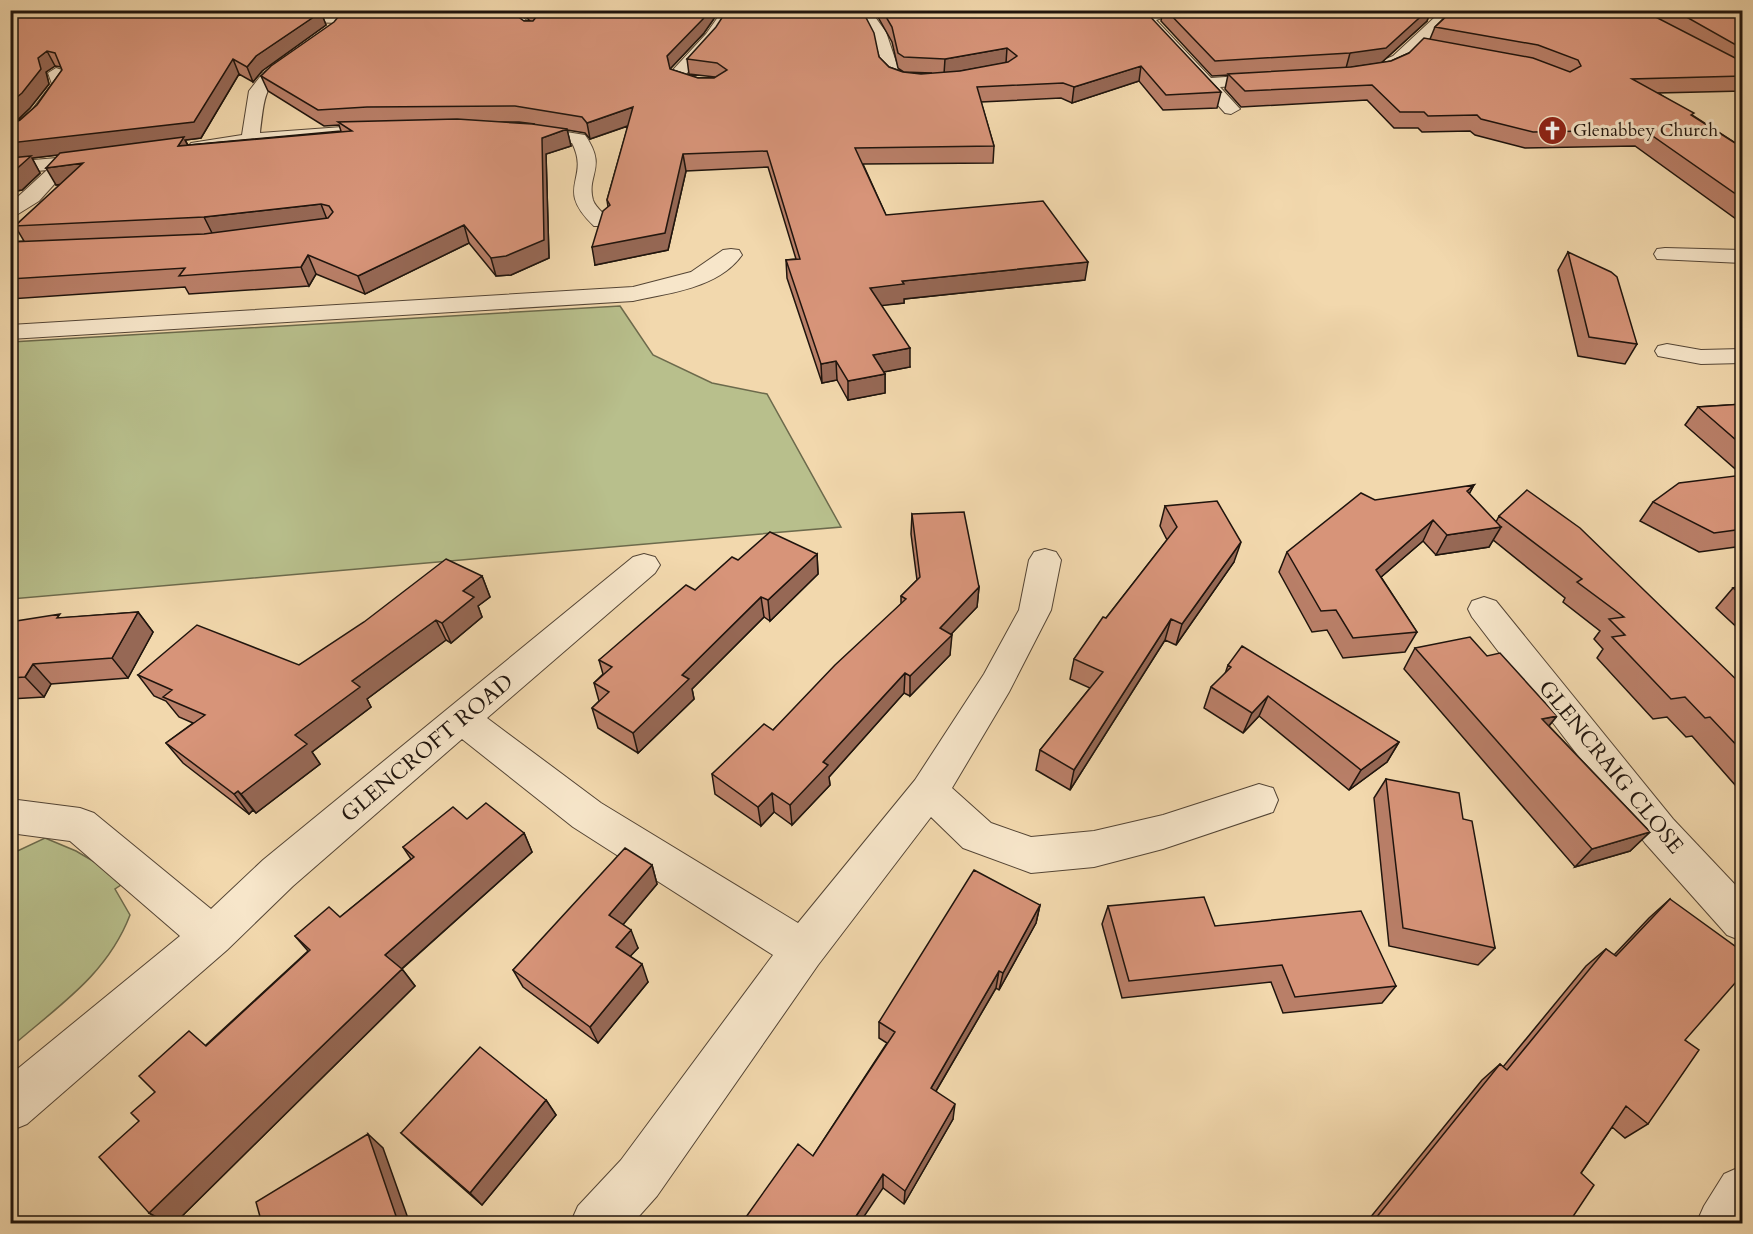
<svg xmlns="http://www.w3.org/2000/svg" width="1753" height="1234" font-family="Cardo,serif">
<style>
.green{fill:#b8bf8c;stroke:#6c6a4c;stroke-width:1.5}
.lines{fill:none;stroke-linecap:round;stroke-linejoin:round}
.minor-casing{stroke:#544535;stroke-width:2}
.minor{fill:#f7e6ca;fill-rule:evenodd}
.wall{fill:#b97f68;stroke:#1f140d;stroke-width:1.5;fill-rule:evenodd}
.shaded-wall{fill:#966855;stroke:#1f140d;stroke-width:1.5}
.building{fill:#d79479;stroke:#1f140d;stroke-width:1.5}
.labels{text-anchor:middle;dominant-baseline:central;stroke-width:6;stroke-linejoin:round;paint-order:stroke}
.far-poi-label{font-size:18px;fill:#1f140d;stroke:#f7e6ca;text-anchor:start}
.street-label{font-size:22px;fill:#1f140d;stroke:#f7e6ca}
</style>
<rect width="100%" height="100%" fill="#f2d8ad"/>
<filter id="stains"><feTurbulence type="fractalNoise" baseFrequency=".00333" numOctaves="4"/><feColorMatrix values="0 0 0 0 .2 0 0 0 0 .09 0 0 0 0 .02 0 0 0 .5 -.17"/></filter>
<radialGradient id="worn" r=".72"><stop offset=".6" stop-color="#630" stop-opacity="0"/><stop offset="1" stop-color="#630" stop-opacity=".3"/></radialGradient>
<path class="green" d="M620,306l33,49 59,28 55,11 74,133 -830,72v-257z
M45,838l31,13 51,30 -12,8 15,26c-23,60 -72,91 -119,132v-193z"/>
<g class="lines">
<defs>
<path id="minor" d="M511,10h14l-3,7 16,13 -2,3c-11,3 -22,-7 -29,-15z
M723,10h14l-21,30 -29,33v4l29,3 8,5c-10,12 -39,3 -51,-3l-2,-10 35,-38z
M858,10h12l16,22 13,39 11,5 20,2 2,3 -2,3c-48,12 -45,-20 -58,-50 -3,-9 -13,-15 -14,-24z
M1158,10h97l-7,4 -83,3 -9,3 55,58 59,-4 8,5 -8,5 -50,3 20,22 -9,5 -6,-1 -83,-92 2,-7z
M278,14l62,1 7,4 -7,4 -67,-2 -2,-3z
M1441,15l5,1v6c-20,22 -52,63 -86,54l-2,-3 2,-3 33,-14 43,-40z
M300,49l5,2 3,3 -3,3c-40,30 -39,26 -45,76l110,-8 6,1 3,4 -3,4 -101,7 -78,11 -6,-1 -3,-4 3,-4 51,-8 7,-44 14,-18z
M56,68l6,2 6,14c-13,21 -32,53 -58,59v-13l22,-20 20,-26 -4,-11z
M523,125l62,10c23,33 1,39 8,65 3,9 13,14 18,22l-3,4h-14c-41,-39 -3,-46 -22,-83l-55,-9 -3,-4 3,-4z
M92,155l9,6 -2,4 -31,4 -29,32 -29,18v-15l37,-34 -37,4v-12z
M1665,248l77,2v13l-85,-4 -3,-5 3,-5z
M731,249l8,1 3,5c-23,33 -73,38 -109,46l-623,38v-14l623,-38 58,-15 32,-22z
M1667,344l34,6 41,-1v14l-41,1 -43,-8 -3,-5 3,-5z
M1045,549l11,3 5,8 -10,50 -42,82 -57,96 39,35 40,14 63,-6 69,-16 96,-31 14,4 5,12 -5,12 -110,37 -69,18 -63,6 -68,-25 -32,-31 -113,148 -161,231 -25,28h-62l8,-18 43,-46 152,-205 -200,-128 -111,-88 -169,147 -66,64 -200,174 -17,7v-56l170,-139 -110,-95 -60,-8v-34l70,9 14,5 117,96 52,-49 370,-303 11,-3 11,3 5,8 -5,8 -168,145 114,85 197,120 117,-143 69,-106 35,-64 10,-50 5,-8z
M1484,597l12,4 177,218 69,73v49l-15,-6 -82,-92 -173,-226 -4,-8 4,-8z
M1742,1166v58h-46l8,-18 20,-32z"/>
</defs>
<use href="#minor" class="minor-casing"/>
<use href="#minor" class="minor"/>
</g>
<path class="wall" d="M10,10h328l-3,3h-14l5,12 -64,46 -9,11 -14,-8 -38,64 -16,2 3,5 153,-14 -2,-6 -15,1 -56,-35 -7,-15 263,-55h6l-5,-5 -2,-6h197l-16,23 -34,36 28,9 17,-1 -26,-3 -2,-15 192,-2 10,10 14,5 18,2 11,-1 -28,-1 -6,-4 -6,-26 -14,-25v-7l266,2 77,80 -4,16 -54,2 -24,-29 -67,22 -11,-5 -80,4 13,44 -1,17 -130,1 23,51 199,65 -181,19v4l-23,2 29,62 -27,5 2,2v19l-37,7 -11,-20 -15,3 -35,-105 -1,-18 10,-1 -28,-92 -82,4 -18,79 -73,15 13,-58 -1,-7 21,-74 -38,13 -5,-6 -18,-3 4,16 -25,8 3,104 -38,17 -15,1 -27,-33 -104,51 -49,-20 -7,12 -120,8 -4,-7 -175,12v-57l14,-1 -9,-15 45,-41h-4l2,-30 -26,3 8,15 -18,17 -12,2zM55,66l6,1 1,3 -25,35 -17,15 -5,3 15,-15 19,-24 -3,-12zM499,122h20l16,2z
M1163,10h268l-4,11 -46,42 10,-2 18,-8 21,-14 5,-12 16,-16 -4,-1h174l-1,2h25l-2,-2h100v81l-85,2 85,55v76l-108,-78 -110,2 -50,-13 -5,-4 -48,1 -4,-4h-24l-27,-28 -126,7 -16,-18 3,-14 -16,1 -51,-55z
M1568,252l69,92 -12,20 -47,-8 -20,-86z
M1743,404v142l-44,6 -59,-31 13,-19 89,-27 -57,-50 13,-18z
M1474,485l-5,9 27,28 3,-6 244,170v108l-51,-58 -6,1 -19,-20 -14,2 -56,-61 6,-9 -9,-10 6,-8 -37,-29 2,-4 -72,-58 -4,7 -53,8 -13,-14 -42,36 36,55 -12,20 -62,6 -16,-28 -15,2 -33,-60 8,-20z
M1165,506l69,56 -58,83 -11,-5 -95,150 -34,-20 4,-20 50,-62 -20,-9 4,-20 93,-119 -7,-14z
M912,514l67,73 -2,20 -26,27 -1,21 -40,41 -6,-3 -75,84 1,8 -38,40 -18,-13 -13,14 -46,-32 -3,-20 61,-44 128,-126v-8l16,-16 -6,-46z
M817,554l1,20 -48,47 -6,-4 -72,72 2,10 -56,54 -40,-25 -6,-20 7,-7 -5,-18 9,-9 -4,-14 139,-100z
M482,576l8,21 -12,9 4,11 -31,26 -5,-3 -79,59 4,8 -59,45 8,12 -64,49 -3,-3 -4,4 -66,-51 -17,-20 27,-20 -14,-6 -13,-16 -12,-5 -16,-21 161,-10z
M1743,586v47l-27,-25 17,-20z
M138,612l15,20 -25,46 -77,6 -7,13 -34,2v-77z
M1415,648l72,8 70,60 -8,10 101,106 -20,19 -55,16 -171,-198z
M1228,665l171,77 -12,20 -38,28 -90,-74 -16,17 -39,-25 7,-21 14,-13z
M1386,779l77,40 32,129 -17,17 -89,-19 -15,-148z
M467,819l57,14 8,19 -130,117 13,17 -241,238h-5l-20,-11 -10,-92 16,-29 153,-141 -13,-15 45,-19 71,-58 -8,-12z
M652,865l5,19 -34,40 15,24 -8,8 18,26 -50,61 -75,-56 -10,-17z
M1670,899l15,141 -37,84 -23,14 -13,-11 -31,46 -13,51h-203l117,-144 18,-16 3,3 83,-101 20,-17 8,6 35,-37z
M1040,905l-4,18 -37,67 -3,-2 -60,103 17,28 -49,85 -21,-16 -70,-32 74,-113 -8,-5v-16z
M1108,906l107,20 181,60 -14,17 -99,10 -12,-31 -149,16 -20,-74z
M546,1100l10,15 -74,90 -66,-58 -15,-14z"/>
<path class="shaded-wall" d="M709,10h11l-16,23 -35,37 -2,-14z
M1428,10h3l-4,11 -46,42 -35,5 4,-15z
M321,12l5,13 -64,46 -9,11 -6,-15 9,-11z
M1007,48l-1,15 -62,11 1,-15z
M47,51l8,15 -9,6 3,12 -19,24 -20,19v-24l28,-45z
M233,59l6,15 -38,64 -16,2 7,14 -14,-8 4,-6 -150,18 8,15 -18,17 -12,2v-49z
M1141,66l-2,15 -67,22 2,-16z
M633,107l3,16 -46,16 -3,-16z
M567,129l4,17 -25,8 3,104 -38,17 -15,1 -5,-18 51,-120z
M683,154l3,17 -18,79 -73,15 -3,-18z
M83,163l10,17 -37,5 -10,-17z
M321,204l7,18 -115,13 -9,-18z
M464,225l5,18 -104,51 -7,-18z
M308,255l8,19 -7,12 -8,-19z
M1088,262l-3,18 -181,19v4l-34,4v-19l32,-7z
M910,348v19l-37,7v-19z
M836,361l1,19 -15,3 -1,-19z
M885,374v19l-37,7v-19z
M1474,485l-11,20 4,-14z
M1433,520l-10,21 -57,49 10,-20z
M1501,527l-12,20 -53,8 11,-20z
M1241,542l-7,20 -58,83 6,-21z
M817,554l1,20 -48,47 -2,-21z
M482,576l8,21 -12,9 4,11 -31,26 -9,-20 21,-32z
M979,587l-2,20 -39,41 14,-13 -2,20 -40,41v-20l30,-48z
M761,597l3,20 -72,72 2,10 -56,54 -5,-20 49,-58z
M138,612l15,20 -25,46 -16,-20z
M1171,619l-6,21 -95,150 4,-20z
M436,620l10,20 -79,59 4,8 -59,45 8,12 -64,49 -15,-19 54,-59 57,-54z
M33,664l18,20 -7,13 -19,-20z
M905,673l-1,20 -75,84 1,8 -38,40 -2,-20 33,-43z
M1268,696l-9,20 -16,17 9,-20z
M1557,716l-16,19 1,-16z
M1399,742l-12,20 -38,28 12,-20z
M238,791l15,19 -4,4 -15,-20z
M772,793l2,19 -13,14 -3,-19z
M1650,832l-20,19 -55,16 17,-18z
M524,833l8,19 -134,120 -13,-17z
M652,865l5,19 -41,49 -7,-18z
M1040,905l-4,18 -37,67 4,-17z
M631,930l7,18 -15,16 -7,-17z
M642,964l6,18 -50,61 -8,-16z
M402,969l13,17 -241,238h-5l-20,-11z
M999,971l-3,17 -67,115 2,-15z
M546,1100l10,15 -74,90 -12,-12z
M955,1104l-2,15 -49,85 1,-13z
M368,1134l15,14 27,76h-20z
M883,1174v14l-24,36h-8z"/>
<path class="building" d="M10,10h259l10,1 42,1 -65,44 -9,11 -14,-8 -39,63 -184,21v-18l10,-5 17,-15 25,-35 -7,-17 -8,-2 -9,7 3,11 -19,24 -12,10z
M344,10h165l15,11h9l4,-5 -6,-6h178l-6,9 -36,37 3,13 28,9h16l13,-8 -10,-7 -30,-4 29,-32 11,-17h135l12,23 5,24 10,10 14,5 18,2 39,-3 48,-9 9,-6 -10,-8 -62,11 -41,-2 -6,-4 -6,-26 -10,-17h262l77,82 -55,3 -25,-29 -67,21 -11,-4 -86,4 17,59 -139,2 31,67 157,-14 45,61 -186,19 2,3 -34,4 40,60 -37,7 12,19 -37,7 -12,-20 -15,3 -35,-104 14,-1 -33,-108 -84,3 -18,79 -73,14 11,-36 7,-6 -3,-5 26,-93 -46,16 -5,-6 -67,-11 -148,1 -49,3 -57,-34 10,-10 63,-44z
M1166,10h262l-42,38 -36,5 -135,8z
M1674,10h69v39z
M1452,11l31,3 163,-2 97,50v14l-111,3 62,34 -3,2 52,33v51l-99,-69 -111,2 -52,-13 -4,-4 -49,1 -4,-4h-24l-28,-27 -127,6 -17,-17 123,-7 40,-6 18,-8 15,-15 109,20 37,14 11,-6 -3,-6 -40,-15 -103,-18z
M457,119l75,5 35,5 -25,9 2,102 -38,16 -15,2 -27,-33 -106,51 -50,-21 -7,12 -122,9 6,-8 -175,11v-37l194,-8 124,-16 5,-6 -4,-6 -8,-2 -117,13 -189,9 68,-63 -37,5 14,-15 124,-16 -6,9 174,-15 -14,-9z
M31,156l-19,17h-2v-15z
M1568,252l43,20 6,5 20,67 -48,-7z
M1743,404v42l-45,-39z
M1743,475v54l-29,4 -61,-31 26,-19z
M1474,485l-7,6 34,36 -54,8 -14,-15 -57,50 41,62 -64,6 -17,-28 -15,1 -34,-59 74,-59 14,7z
M1527,490l53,38 163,158v66l-33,-35 -5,1 -20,-21 -14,2 -59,-62 13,-2 -16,-16 15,-2 -47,-35 5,-3 -83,-63z
M1217,501l24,41 -59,82 -11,-5 -97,151 -34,-20 63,-78 -29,-13 29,-42 3,1 71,-91 -12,-21z
M964,512l15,75 -39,41 12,7 -42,41 -5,-3 -82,89 5,3 -38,40 -18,-12 -14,14 -46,-33 52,-50 9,6 62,-65 71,-66 -5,-3 19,-19 -8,-63z
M770,532l47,22 -49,46 -7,-3 -79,78 7,4 -56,54 -41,-25 17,-16 -15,-9 18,-16 -13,-7 87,-75 9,5 37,-33 6,3z
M446,559l36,17 -19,15 11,6 -32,26 -6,-3 -84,61 8,6 -65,48 12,9 -66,50 -3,-3 -4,3 -68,-51 39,-28 -42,-18 9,-7 -34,-15 59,-50 102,40 65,-43z
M1743,586v10l-10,-8z
M138,612l-26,46 -79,6 -8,13 -15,1v-56l50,-8 -3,4z
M1470,637l17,19 13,-3 57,63 -15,3 108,113 -58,17 -177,-201z
M1242,646l157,96 -38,28 -93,-74 -16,17 -41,-26 20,-20 -3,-2z
M1386,779l73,14 4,26 9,2 23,127 -92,-20z
M486,803l38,30 -139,122 17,14 -253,244 -50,-56 40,-36 -8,-8 24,-21 -16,-16 50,-45 17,15 104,-96 -15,-14 34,-29 11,10 74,-60 -11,-10 50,-40 14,12z
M625,848l27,17 -43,50 22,15 -15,17 26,17 -52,63 -77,-57z
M974,870l66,35 -37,68 -4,-2 -68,117 24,16 -50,87 -22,-17 -32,50h-110l57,-80 15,12 82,-124 -16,-10z
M1204,897l11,29 146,-15 35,75 -101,11 -13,-32 -153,16 -21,-75z
M1670,899l73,53v22l-58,66 14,10 -51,74 -22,-18 -45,67 13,12 -26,39h-197l129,-160 7,6 99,-121 10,7z
M480,1047l66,53 -76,93 -69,-60z
M368,1134l29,85 -7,5h-128l-6,-22z"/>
<defs>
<symbol id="church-disc" viewBox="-11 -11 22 22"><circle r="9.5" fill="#8f2418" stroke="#f7e6ca"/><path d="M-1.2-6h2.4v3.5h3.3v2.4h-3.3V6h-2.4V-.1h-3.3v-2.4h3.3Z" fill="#fff"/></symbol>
</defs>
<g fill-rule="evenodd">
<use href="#church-disc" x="1536" y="114" width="33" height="33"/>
</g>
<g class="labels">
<g class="far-poi-label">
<text x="1573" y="130">Glenabbey Church</text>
</g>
<g class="street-label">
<text transform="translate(427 748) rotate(-40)">GLENCROFT ROAD</text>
<text transform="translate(1611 767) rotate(51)">GLENCRAIG CLOSE</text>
</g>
</g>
<rect width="1753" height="1234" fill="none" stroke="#f2d8ad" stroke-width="36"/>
<rect x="12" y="12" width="1729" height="1210" fill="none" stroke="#1f140d" stroke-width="3"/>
<rect x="18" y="18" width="1717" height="1198" fill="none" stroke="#1f140d" stroke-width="1.5"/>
<rect width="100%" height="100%" filter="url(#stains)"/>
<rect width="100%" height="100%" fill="url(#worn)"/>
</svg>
